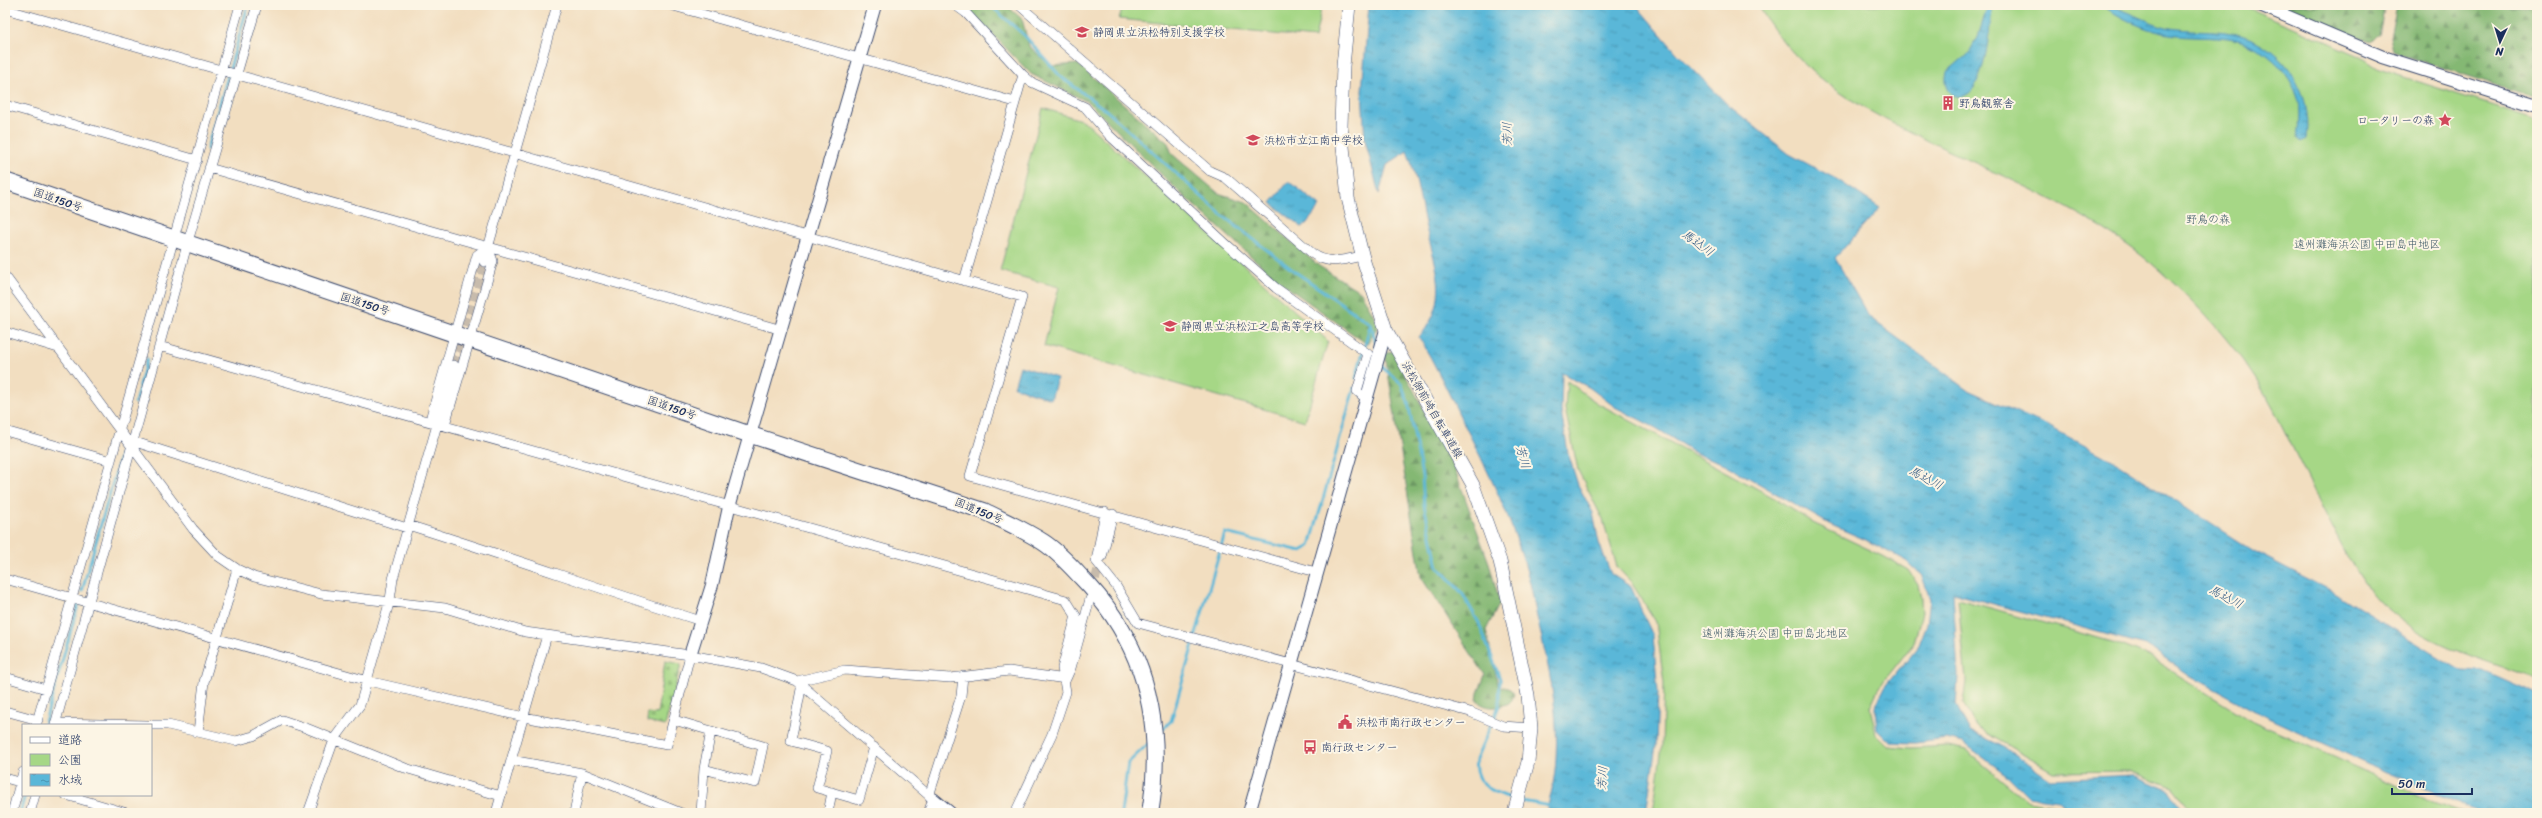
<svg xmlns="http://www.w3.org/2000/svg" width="2542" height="818" font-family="Sriracha,'Klee One',sans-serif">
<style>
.forest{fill:url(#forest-firs);stroke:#507468}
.cemetery{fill:url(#cemetery-stones);stroke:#608372}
.park{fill:#a6d786;stroke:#608372}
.water{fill:url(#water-ripples);stroke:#3a739b}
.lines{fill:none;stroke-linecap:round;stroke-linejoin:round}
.stream{stroke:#5ab7d8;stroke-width:3}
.minor-tunnel{stroke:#c7bbac;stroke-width:9;stroke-dasharray:9 4.5;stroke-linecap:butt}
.minor-casing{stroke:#3b496d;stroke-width:10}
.tertiary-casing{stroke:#3b496d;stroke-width:14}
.secondary-casing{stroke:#3b496d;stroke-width:14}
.trunk-casing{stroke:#3b496d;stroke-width:18}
.minor{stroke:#fff;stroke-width:9}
.tertiary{stroke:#fff;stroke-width:12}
.secondary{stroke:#fff;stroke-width:13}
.trunk{stroke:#fff;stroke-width:16}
.labels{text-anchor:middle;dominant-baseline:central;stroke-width:4;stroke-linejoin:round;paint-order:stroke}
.poi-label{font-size:11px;fill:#1b2f5e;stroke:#fcf5e5;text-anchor:start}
.street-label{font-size:11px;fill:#1b2f5e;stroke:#fcf5e5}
.park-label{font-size:11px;fill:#3e5968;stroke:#fcf5e5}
.water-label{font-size:12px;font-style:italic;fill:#2e5883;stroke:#fcf5e5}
</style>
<defs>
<pattern id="forest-firs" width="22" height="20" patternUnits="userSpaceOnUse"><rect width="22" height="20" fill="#84b873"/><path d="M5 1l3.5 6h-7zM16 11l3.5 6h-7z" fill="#6b9662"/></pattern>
<pattern id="cemetery-stones" width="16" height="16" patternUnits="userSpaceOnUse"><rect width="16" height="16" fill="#a6d786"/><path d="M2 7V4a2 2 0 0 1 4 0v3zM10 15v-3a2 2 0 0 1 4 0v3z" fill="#8eb976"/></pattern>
<pattern id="water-ripples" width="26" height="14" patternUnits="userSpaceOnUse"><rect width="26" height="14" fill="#5ab7d8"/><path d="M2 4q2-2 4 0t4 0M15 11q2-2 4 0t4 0" fill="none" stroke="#4a95b2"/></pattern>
</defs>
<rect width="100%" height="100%" fill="#fcf5e5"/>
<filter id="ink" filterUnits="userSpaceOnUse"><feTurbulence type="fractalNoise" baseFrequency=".025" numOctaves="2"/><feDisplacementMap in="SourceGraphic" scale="8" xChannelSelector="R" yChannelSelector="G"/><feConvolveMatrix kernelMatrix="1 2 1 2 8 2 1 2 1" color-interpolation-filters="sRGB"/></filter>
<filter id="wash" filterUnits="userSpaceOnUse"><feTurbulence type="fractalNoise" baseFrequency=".012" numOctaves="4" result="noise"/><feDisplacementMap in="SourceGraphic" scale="16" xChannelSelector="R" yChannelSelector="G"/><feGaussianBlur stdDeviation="0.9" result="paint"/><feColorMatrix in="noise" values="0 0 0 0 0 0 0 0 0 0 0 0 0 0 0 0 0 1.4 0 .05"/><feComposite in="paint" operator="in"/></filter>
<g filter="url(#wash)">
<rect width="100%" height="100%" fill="#f2dec0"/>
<path class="forest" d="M964,5h42l16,14 7,27 22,20 27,-2 90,79 4,11 46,39 28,9 73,64 42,26 18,33 -12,19 -87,-62 -100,-89 -92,-91 -57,-28z
M2279,5h106l-6,29 -8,8 -26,-9z
M2397,5h140v93l-131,-42 -13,-6 -3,-13z
M1393,351l60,114 36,98 11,40 -14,27 12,55 12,4 4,5 -3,8c-12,6 -23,8 -34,-1l1,-8 7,-18 -64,-98 -36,-223z"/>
<path class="cemetery" d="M665,661l16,3 -16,62 -18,-4 1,-9 9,1z"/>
<path class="park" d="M1123,5h199l-7,33 -196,-19z
M1758,5h483l119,51 19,13 158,51v559c-50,-18 -104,-32 -145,-66 -32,-27 -49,-66 -68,-102 -17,-34 -33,-67 -50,-101 -30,-56 -75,-106 -123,-147 -62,-51 -138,-82 -210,-116 -74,-35 -141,-68 -183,-142z
M1043,108l41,13 244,220 -23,80 -261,-75 15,-59 -59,-16z
M1567,381l30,22 183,98 33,22 70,33 25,14 10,15 3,14 1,13 -8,31 -35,44 -9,20 6,27 12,12 23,2 37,-2 18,4 61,51 27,4 12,8h-413l9,-67 2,-63 -8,-61 -25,-40 -14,-15 -14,-47 -25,-50 -13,-61z
M1958,599l158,44 32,13 98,62 187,84 32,11h-272l-20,-26 -43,-16 -77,1 -77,-45 -13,-24 3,-22z"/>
<path class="water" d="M1369,5h267l40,47 53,54 60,48 49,26 42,28 -45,50 34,59 99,73 82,37 67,36 136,88 79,40 128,79 23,1 54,24v118l-56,-1 -97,-41 -120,-55 -73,-40 -45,-31 -193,-52 5,83 -2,29 14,26 30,14 50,34 84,-4 35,15 16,23h-110l-17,-13 -30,-4 -20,-20 -44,-33 -18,-4 -31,4 -25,-1 -13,-13 -2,-22 11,-22 33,-40 8,-21 3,-25 -8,-23 -16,-15 -40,-21 -37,-16 -104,-60 -28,-10 -41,-26 -41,-21 -25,-19 -28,-15 -1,38 7,42 10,32 15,28 6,30 12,31 20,13 22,49 5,56 -2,53 -10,68h-100c20,-64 8,-124 -7,-187 -4,-16 -6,-32 -10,-47 -15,-56 -41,-108 -67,-159 -14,-28 -27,-56 -43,-83 35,-39 14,-75 5,-118 -5,-24 -8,-45 -17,-68l-20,14 -8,29 -14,-54 -3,-49z
M1988,5h5c-4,23 -6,65 -20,84 -13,17 -32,3 -26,-17l23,-20 8,-15z
M2101,5c19,0 44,17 65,22 22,5 45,2 67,6 48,10 81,56 74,106l-5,3 -4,-3c1,-12 3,-25 1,-37 -8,-32 -38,-59 -71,-64 -24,-3 -49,0 -73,-7 -19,-5 -37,-15 -54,-26z
M1289,181l31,25 -17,22 -32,-25z
M1020,366l37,12 -6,21 -37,-12z"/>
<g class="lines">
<path class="stream" d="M990,5l35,31 36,41 46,34 115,104 72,56 77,53 6,23
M207,149l41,-144
M1381,362l2,6 18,15 7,19 14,74 2,29 14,62 24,26 17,30 21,56 -1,27 -23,54c-4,24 18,33 38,39
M1356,378l14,-52
M135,403l12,-44
M82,591l40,-141
M44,725l34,-120
M1158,733l13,-12 54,-188 76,18 9,-5 44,-158
M1521,801l30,5
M20,813l5,-18
M1121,813l7,-50 21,-20"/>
</g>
</g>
<g filter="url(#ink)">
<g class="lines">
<path class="minor-tunnel" d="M454,365l30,-103
M1092,592l9,-34"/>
<defs>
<path id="minor" d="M670,5l345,97
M955,5l11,8 57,62 -59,206
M1019,5l191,166 16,7 87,76c15,11 32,6 49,2
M5,9l1017,288 -52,179 346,96
M1023,75l8,7 54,25 24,28 115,107 52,46 92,66 -11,37 9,8
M5,105l192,55
M209,168l573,162
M488,247l5,14 -47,160 -9,3 -6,-8 46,-161z
M484,262l73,-257
M5,276l188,253 25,27 19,13 17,8 67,17 124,14 80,24 165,23 71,13 36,13 136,118 -5,14
M5,332l53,16
M159,346l907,254 10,16 -14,52 4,24 -14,42 -37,79
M5,431l106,30
M132,441l275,87
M1105,512l-9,49 20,25 22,37 332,89 33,14 28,2
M408,525c99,31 195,65 293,96
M1102,557l11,-43
M5,579l363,102 156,36 143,28 23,-90
M5,677l41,12
M1066,679l5,-11 19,-69
M797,681l48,-11 105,8 59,-7 57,8
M802,684l-11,57 36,10 -10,37 42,12 15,-53
M5,711l33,9
M674,720l89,26 -8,37 -51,-14
M55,723l91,2
M36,725l204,-720
M55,725l132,-480 70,-240
M151,725h17l68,16 17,-5 29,-16 24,8 99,40 96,28
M198,732l6,-50 33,-113
M511,760l71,13 99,40
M5,778l18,5
M66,795l61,18
M929,796l32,-100 2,-20
M12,813l11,-41
M30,813l5,-18
M308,813l26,-73 26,-35 30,-105 3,-21 61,-214
M496,813l51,-178
M574,813l8,-40
M701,813l3,-44 7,-38
M828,813l4,-21"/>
<path id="tertiary" d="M2260,5l123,52 154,49
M690,655l22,-70 17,-78 146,-502
M933,799l17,14
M1249,813l137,-483"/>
<path id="secondary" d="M1349,5l-6,61 -2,60 7,72 16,64 22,68 87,155 27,76 28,134 3,33 -3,34 -14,51"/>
<path id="trunk" d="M5,181l746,254 233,76c20,10 41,19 59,31 14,9 27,23 38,35 65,66 84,146 69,236"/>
</defs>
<use href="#minor" class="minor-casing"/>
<use href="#tertiary" class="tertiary-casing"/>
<use href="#secondary" class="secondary-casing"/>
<use href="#trunk" class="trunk-casing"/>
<use href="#minor" class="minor"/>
<use href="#tertiary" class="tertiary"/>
<use href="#secondary" class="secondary"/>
<use href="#trunk" class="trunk"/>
</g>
</g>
<defs>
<symbol id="school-bare" viewBox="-9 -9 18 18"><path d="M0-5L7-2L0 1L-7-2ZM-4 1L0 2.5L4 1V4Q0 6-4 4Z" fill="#d1495b" stroke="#fcf5e5" stroke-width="2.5" paint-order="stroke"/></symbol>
<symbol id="building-bare" viewBox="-9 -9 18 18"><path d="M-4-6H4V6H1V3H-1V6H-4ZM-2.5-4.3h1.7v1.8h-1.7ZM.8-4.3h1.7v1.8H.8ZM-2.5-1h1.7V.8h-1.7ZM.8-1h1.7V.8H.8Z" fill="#d1495b" stroke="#fcf5e5" stroke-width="2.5" paint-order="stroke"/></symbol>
<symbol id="sight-bare" viewBox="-9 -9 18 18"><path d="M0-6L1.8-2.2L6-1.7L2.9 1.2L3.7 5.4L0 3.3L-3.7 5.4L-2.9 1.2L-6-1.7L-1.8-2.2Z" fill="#d1495b" stroke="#fcf5e5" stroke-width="2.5" paint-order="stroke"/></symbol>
<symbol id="civic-bare" viewBox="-9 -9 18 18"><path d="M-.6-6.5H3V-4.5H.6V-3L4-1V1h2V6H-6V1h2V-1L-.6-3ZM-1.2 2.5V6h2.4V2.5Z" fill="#d1495b" stroke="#fcf5e5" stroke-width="2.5" paint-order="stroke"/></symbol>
<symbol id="bus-bare" viewBox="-9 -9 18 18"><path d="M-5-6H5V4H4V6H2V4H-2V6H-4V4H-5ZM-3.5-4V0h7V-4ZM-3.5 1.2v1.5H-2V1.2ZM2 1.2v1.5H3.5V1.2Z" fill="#d1495b" stroke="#fcf5e5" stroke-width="2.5" paint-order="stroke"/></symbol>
</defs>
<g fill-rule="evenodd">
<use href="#school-bare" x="1072" y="22" width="20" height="20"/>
<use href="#building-bare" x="1938" y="93" width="20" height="20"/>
<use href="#sight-bare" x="2435" y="110" width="20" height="20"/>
<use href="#school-bare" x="1243" y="130" width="20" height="20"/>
<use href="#school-bare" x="1160" y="316" width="20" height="20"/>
<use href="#civic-bare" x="1335" y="712" width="20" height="20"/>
<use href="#bus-bare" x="1300" y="737" width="20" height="20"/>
</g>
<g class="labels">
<g class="poi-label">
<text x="1093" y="32">静岡県立浜松特別支援学校</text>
<text x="1959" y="103">野鳥観察舎</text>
<text x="2434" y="120" text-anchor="end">ロータリーの森</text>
<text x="1264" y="140">浜松市立江南中学校</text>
<text x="1181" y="326">静岡県立浜松江之島高等学校</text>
<text x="1356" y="722">浜松市南行政センター</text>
<text x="1321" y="747">南行政センター</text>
</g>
<g class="street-label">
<text transform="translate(58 200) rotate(19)">国道150号</text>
<text transform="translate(365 304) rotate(18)">国道150号</text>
<text transform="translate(672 408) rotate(19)">国道150号</text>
<text transform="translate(1432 410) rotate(60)">浜松御前崎自転車道線</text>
<text transform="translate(979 511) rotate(22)">国道150号</text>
</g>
<g class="park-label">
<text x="2208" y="219">野鳥の森</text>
<text x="2367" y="244">遠州灘海浜公園 中田島中地区</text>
<text x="1775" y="633">遠州灘海浜公園 中田島北地区</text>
</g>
<g class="water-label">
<text transform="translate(1507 134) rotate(-90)">芳川</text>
<text transform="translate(1698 243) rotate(35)">馬込川</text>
<text transform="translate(1523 457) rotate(75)">芳川</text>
<text transform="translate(1926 478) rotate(28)">馬込川</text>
<text transform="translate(2226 597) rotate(28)">馬込川</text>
<text transform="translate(1602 778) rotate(-85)">芳川</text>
</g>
</g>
<rect width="2542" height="818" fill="none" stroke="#fcf5e5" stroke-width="20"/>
<rect x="22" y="724" width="130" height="72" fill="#fcf5e5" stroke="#a2a6af"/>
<rect x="30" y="737" width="20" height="6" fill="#ffffff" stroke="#a2a6af"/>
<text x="58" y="744" font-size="12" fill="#1b2f5e">道路</text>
<rect x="30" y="754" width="20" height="12" fill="#a6d786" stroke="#a2a6af"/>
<text x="58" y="764" font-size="12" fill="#1b2f5e">公園</text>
<rect x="30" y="774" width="20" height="12" fill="url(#water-ripples)" stroke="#a2a6af"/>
<text x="58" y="784" font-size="12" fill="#1b2f5e">水域</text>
<g transform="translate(2500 42) rotate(184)" stroke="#fcf5e5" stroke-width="3" paint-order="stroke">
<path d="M0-3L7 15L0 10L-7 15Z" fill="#1b2f5e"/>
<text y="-6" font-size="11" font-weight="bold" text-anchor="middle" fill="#1b2f5e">N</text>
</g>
<path d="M2392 788v6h80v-6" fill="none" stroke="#1b2f5e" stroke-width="2"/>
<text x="2398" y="788" font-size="12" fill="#1b2f5e" stroke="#fcf5e5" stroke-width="3" paint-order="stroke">50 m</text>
</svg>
